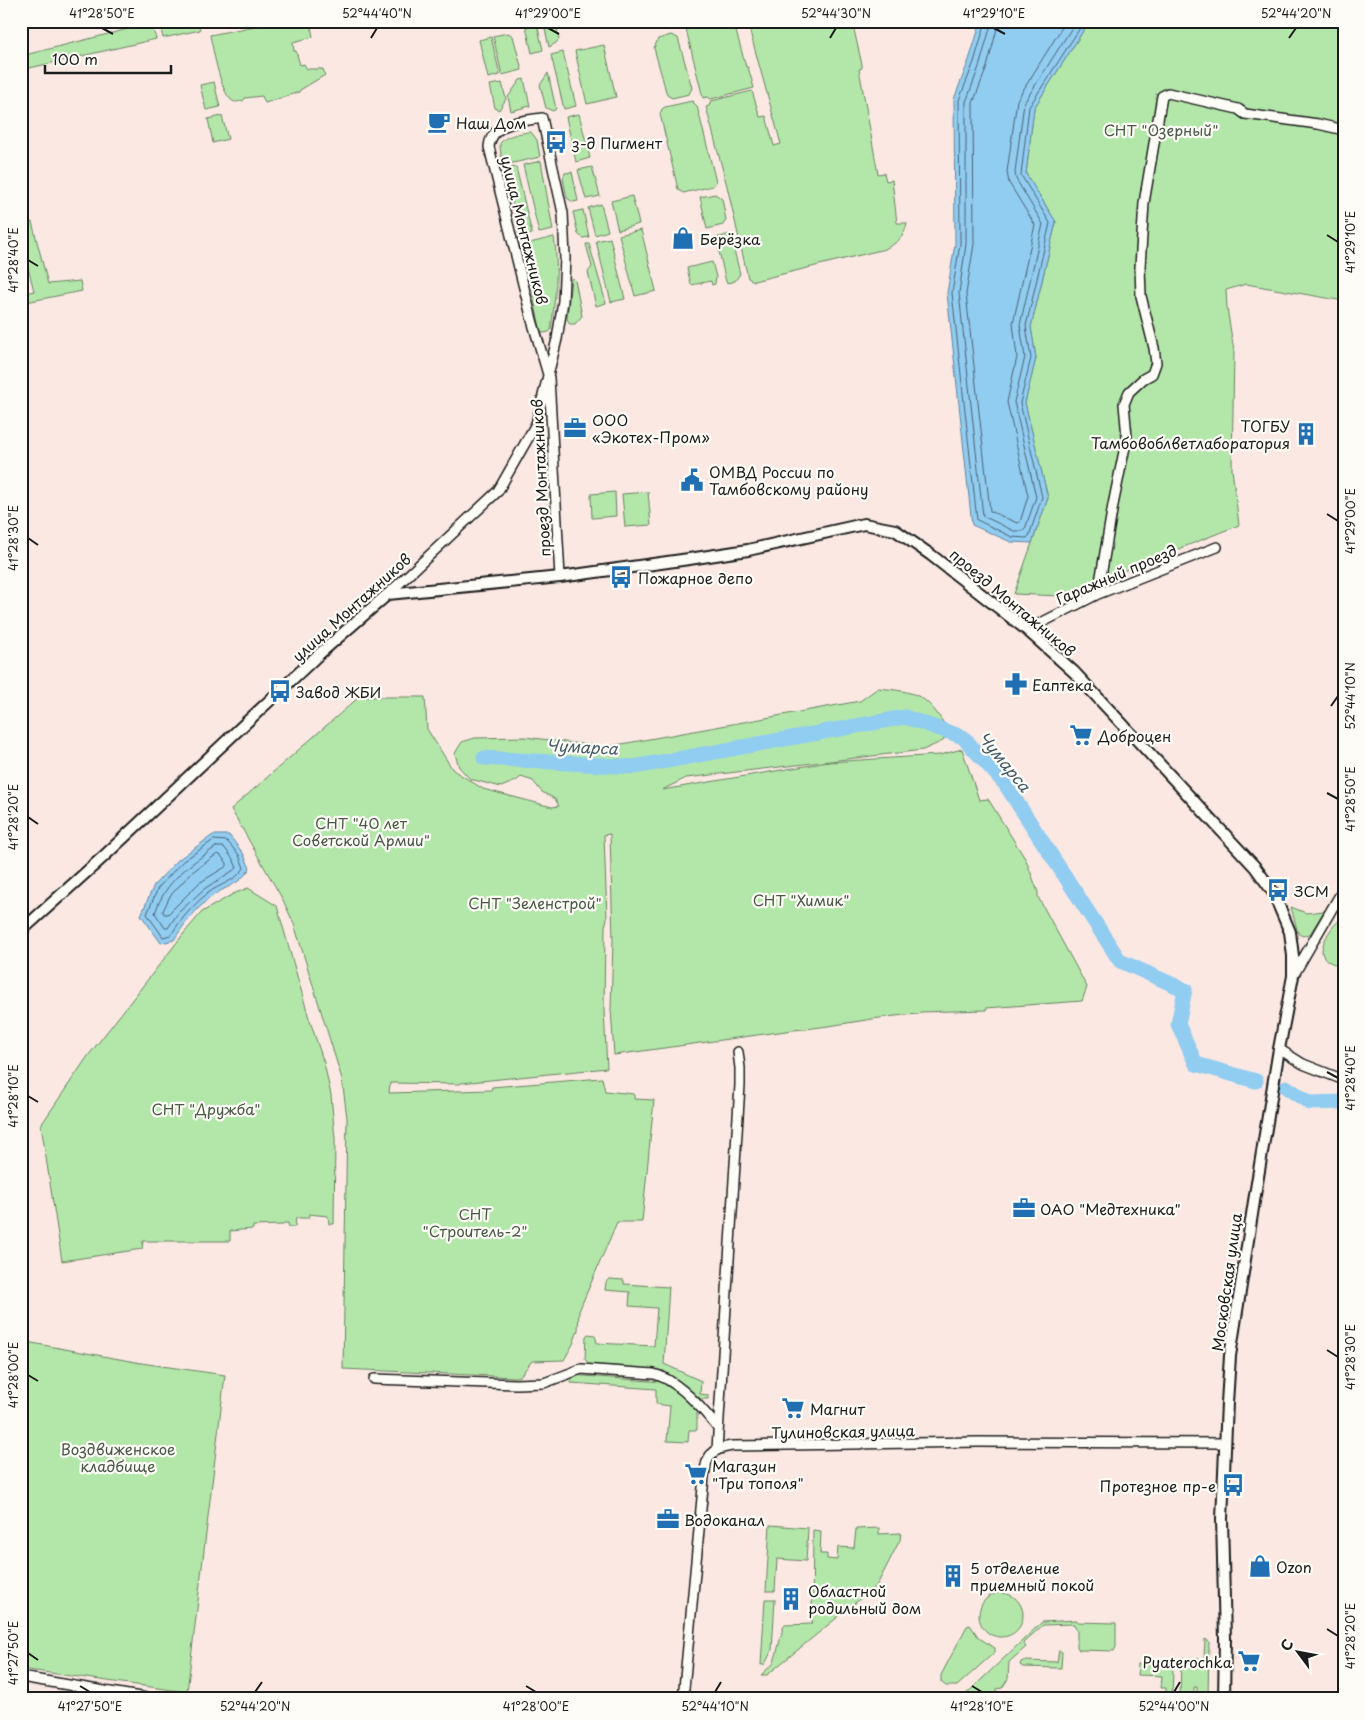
<svg xmlns="http://www.w3.org/2000/svg" width="1365" height="1720" font-family="'Playpen Sans',sans-serif">
<style>
.green{fill:#b3e7a9;stroke:#688262}
.water{fill:#91ccf1;stroke:#62869c}
.lines{fill:none;stroke-linecap:round;stroke-linejoin:round}
.shore{stroke:#4b6271;stroke-width:1}
.river{stroke:#91ccf1;stroke-width:15}
.minor-casing{stroke:#1c1c1c;stroke-width:12}
.major-casing{stroke:#1c1c1c;stroke-width:14}
.minor{stroke:#fdfcf7;stroke-width:9}
.major{stroke:#fdfcf7;stroke-width:10}
.rail-casing{stroke:#1c1c1c;stroke-width:4.5}
.rail{stroke:#fdfcf7;stroke-width:2.5;stroke-dasharray:8;stroke-linecap:butt}
.ticks{fill:none;stroke:#1c1c1c;stroke-width:2}
.labels{text-anchor:middle;dominant-baseline:central;stroke-width:4.5;stroke-linejoin:round;paint-order:stroke}
.poi-label{font-size:15px;fill:#1c1c1c;stroke:#fdfcf7;text-anchor:start}
.park-label{font-size:15px;fill:#495946;stroke:#fdfcf7}
.street-label{font-size:15px;fill:#1c1c1c;stroke:#fdfcf7}
.water-label{font-size:16px;font-style:italic;fill:#455a67;stroke:#fdfcf7}
.neatline{fill:none;stroke:#1c1c1c;stroke-width:2}
.ticks-label{font-size:12px;text-anchor:middle;fill:#1c1c1c}
</style>
<rect width="100%" height="100%" fill="#fbe8e3"/>
<filter id="ink" filterUnits="userSpaceOnUse"><feTurbulence type="fractalNoise" baseFrequency=".02" numOctaves="2"/><feDisplacementMap in="SourceGraphic" scale="10" xChannelSelector="R" yChannelSelector="G"/><feConvolveMatrix kernelMatrix="1 2 1 2 8 2 1 2 1" color-interpolation-filters="sRGB"/></filter>
<g filter="url(#ink)">
<path class="green" d="M159,21h39l2,9 -37,8z
M280,21h30l3,16 -20,5 1,9h2l4,14 4,-1 3,5h16l2,6 -25,15 -1,2 -34,11 -3,-7 -17,2 -2,3c0,0 -7,1 -8,1 -14,-3 -22,-54 -25,-67z
M684,21h57l1,8 -6,2 10,36h2l6,21 -43,11 -4,-2 -4,1z
M747,21h105l10,44v3l-3,1 19,105 6,-1 2,8 6,-1 5,43h10c-3,15 -9,19 -22,26l-131,32 -6,-3 -21,-92 -21,-79 3,-1 2,-5 41,-10 8,26 6,-1 8,30 7,-2z
M1085,21h259v280l-98,-17 -20,6 1,18 7,43 -2,118 7,56 -179,71 -46,-2 34,-96 -23,-95 11,-45 -5,-31 25,-105 -30,-48 8,-66 51,-80z
M554,22l2,2 3,15 -3,4 -7,4 -5,-23z
M537,24l6,26 -11,3 -6,-26z
M144,25c8,1 10,7 12,14l-135,31v-14z
M508,33l5,3 9,34 -20,5 -9,-39z
M671,35l7,3 14,50 -3,6 -17,4 -5,-3 -13,-47 4,-9z
M491,37l9,38 -12,3 -9,-38z
M604,45l12,52 -29,7 -12,-53z
M563,52l13,54 -12,3 -13,-54z
M548,73l8,36 -3,2 -7,-3 -6,-23z
M524,79l6,27 -19,5 -3,-14 12,-17z
M214,82l6,25 -14,3 -6,-25z
M502,83l4,16 -7,11 -4,-2 -5,-23z
M692,101l5,5 19,76 -3,4 -30,7 -5,-4 -18,-75 2,-5 3,-2z
M579,114l11,44 -14,4 -10,-45z
M222,116l6,23 -15,4 -5,-24z
M531,132l6,8 3,17 -36,8c-2,-6 -4,-13 -4,-20 1,-9 24,-13 31,-13z
M541,161l12,69 -14,3 -16,-68z
M516,167l16,67 -12,3 -15,-68z
M592,167l8,29 -14,3 -8,-29z
M572,172l6,29 -5,1 -6,-4 -4,-20 2,-5z
M715,194l7,5 4,21 -3,5 -16,4 -7,-32z
M632,196l7,28 -21,6 -7,-29z
M601,204l7,27 -13,4 -7,-27z
M583,210l6,27 -6,1 -5,-4 -5,-22z
M32,222l16,62 32,-3 2,10 -61,12v-9l13,-3 -13,-51v-15z
M641,230l15,61 -21,5 -16,-61z
M730,234l10,40 -5,7 -6,2 -3,-1 -10,-44z
M554,237c5,31 1,62 -3,93l-2,2 -5,1 -3,-1 -19,-87z
M610,238l15,61 -14,3 -15,-61z
M586,244h3l17,59 -10,3 -8,-34 4,-5z
M712,262l4,15 -1,7 -3,1 -1,-4 -20,4 -4,-17z
M573,278l2,2 7,36 -7,8h-5l-3,-5 4,-40z
M615,492l1,24 -24,2 -1,-24z
M648,492l3,33 -26,2 -3,-33z
M878,688c40,4 48,6 70,42l-5,11 -20,9 -237,28 -24,12 167,-28 111,-7 22,-6 17,51 9,-1 38,61 12,32v5l49,90 -5,14 -96,7v2l-66,2 -1,2c-43,2 -83,13 -126,16l-179,25 -3,-46 2,-69 -3,-106 -6,1 3,84 -2,7 -1,85 3,57 -146,15 -1,1 -70,-1 -1,10 102,-3 1,-3 110,-9 3,13 29,3v5l20,1 -12,122h-25l-38,89 -1,19 -5,14 -9,16 -32,1 -12,15 -5,1 -172,-8 4,-251 -5,-39 -48,-155 -11,-24 -52,-91 128,-112h66l2,32 26,41 30,19 69,18 7,-1 -4,-7 -13,-7 -9,-11 -12,-4 -5,4 -15,6 -31,-8 -11,-12 -4,-13 2,-4 5,-8 13,-4 50,-1 80,10 255,-46z
M248,888l29,18 32,112 15,45 7,32 4,44 -1,85h-5l-1,-8 -19,-2v4h-13l-1,9h-6l-1,-4h-4l-1,2 -30,1v3l-23,2v10h-87l-1,8 -80,12 -21,-136 47,-69 97,-124 17,-20 31,-18z
M1291,907l15,6 18,-2 -14,23 -8,2 -4,-3z
M1344,918v46c-5,1 -8,1 -12,-1 -5,-2 -10,-6 -10,-12 0,-10 13,-31 22,-33z
M609,1279l15,1v4l45,3 -5,77 37,17 -1,13 8,1v4h-7l-37,-28 -71,-5 -4,-1 -4,-6 1,-23 2,-2 7,1 2,8 57,3 3,-38 -28,-2 1,-14 -25,-2 1,-8z
M21,1341l120,22 84,12 -38,317 -166,-23z
M571,1375l92,7 34,25v23h-8l-1,12 -21,-1 3,-35 -14,-2v-15l-85,-6z
M770,1525l38,3 -2,33 -29,-2 -2,32h-9z
M879,1528v6l22,-1 -1,7 -23,45 -110,90h-6l13,-12 10,-38 28,-1 1,-94 8,1 -1,23h7v5l10,1 1,-13 16,1 2,-19z
M979 1615a22 22 0 1 1 44 0a22 22 0 1 1-44 0Z
M765,1599h10l-3,51 -7,14 -4,1z
M1077,1620v2l39,1v24l-2,4 -35,-1 -2,-3v-15l-3,-8 -31,1 -20,18 3,4 -17,15 -1,17 -6,9 -5,1 -1,10h-12v-3l-22,2 80,-76z
M970,1625l9,13 16,10v4l-38,34h-11l-5,-4v-7l26,-49z
M1205,1639l4,2 -1,58h-11v-12h-3v12h-14l1,-41 23,1z
M1059,1650l3,2 -1,16 -38,-1 -3,-2 1,-3 2,-1 34,1z
M1138,1664l31,2 4,4 -1,29h-6v-11h-5l1,-12 -25,-1z"/>
<path class="water" d="M981,21h104v7l-51,80 -8,66 30,48 -25,105 5,31 -11,45 23,95 -16,45 -21,-1 -39,-17 -25,-232 8,-49 -1,-145 15,-39z
M213,835h16l14,18 7,15c-12,19 -24,17 -40,30 -15,12 -26,26 -36,42l-13,3 -20,-28 13,-30 25,-26z"/>
<g class="lines">
<path class="shore" d="M986,21l-12,41 -15,38 1,144 -8,49 25,227 35,17 15,1 2,-2 13,-39 -22,-94 11,-45 -5,-32 24,-103 -29,-48 8,-68 51,-79v-7
M992,21l-12,43 -14,38v142l-7,49 24,223 31,15h9l2,-2 11,-32 -22,-95 11,-45 -5,-32 23,-101 -27,-45 -1,-7 9,-69 49,-77 1,-5
M999,21l-12,46 -14,36 1,141 -8,50 24,217 27,12 3,-1 8,-26 -21,-94 10,-45 -4,-34 22,-98 -26,-42 -2,-11 10,-72 49,-79
M214,840l13,1 12,14 5,13c-8,13 -24,16 -36,25 -15,12 -27,26 -37,42l-8,2 -16,-23 11,-26 24,-26z
M216,847h8l9,12 4,9 -33,21 -26,24 -10,15h-3l-10,-15c11,-33 33,-47 61,-66z
M218,854l2,1 7,8v3l-28,17 -31,31h-4l-1,-3 7,-15 21,-23z"/>
<path class="river" d="M484,758l150,9 271,-50 58,20 42,47 115,177 65,29 -7,34 18,40 60,17
M1286,1087l24,16 34,-1"/>
<defs>
<path id="minor" d="M388,594l110,-103 38,-67 21,-85 6,-38 2,-43 -2,-45 -21,-95c-19,3 -51,4 -53,29l43,173 17,58 11,199
M1098,594l15,-89 14,-68 -3,-33 5,-12 14,-13 9,-5 4,-11 -2,-15 -13,-52 -1,-29 4,-64 18,-107 6,-3 70,16 7,5 73,10 26,6
M1027,630l71,-36 119,-47
M1293,976l51,-88
M1279,1049l24,15 41,16
M374,1379l142,5 28,-1 37,-14 73,5c24,6 48,34 63,53
M717,1450l23,-365v-17l-2,-16
M21,1677l131,22
M683,1699l21,-222c2,-20 6,-28 28,-31l246,-4 247,1"/>
<path id="major" d="M21,931l81,-73 216,-203 70,-61 172,-17 129,-18 59,-9 116,-26 31,6 36,25 96,75 47,42 181,195 18,25 17,40 3,24v20l-14,73 -24,146 -25,161 -3,47 -5,116 3,120 -1,60"/>
</defs>
<use href="#minor" class="minor-casing"/>
<use href="#major" class="major-casing"/>
<use href="#minor" class="minor"/>
<use href="#major" class="major"/>
<defs>
<path id="rail" d="M21,886l3,-3"/>
</defs>
<use href="#rail" class="rail-casing"/>
<use href="#rail" class="rail"/>
</g>
</g>
<path class="ticks" d="M102,28l11,6M548,28l11,6M994,28l11,6M371,38l6,-10M830,38l6,-10M1289,38l7,-10M1327,235l11,7M28,260l10,6M1327,514l11,7M28,538l10,7M1331,706l7,-10M1327,793l11,6M28,817l10,7M1327,1072l11,6M28,1096l10,6M1327,1350l11,7M28,1375l10,6M1327,1629l11,7M28,1653l10,7M80,1686l10,6M526,1686l10,6M972,1686l10,6M255,1692l7,-10M715,1692l6,-10M1174,1692l6,-10"/>
<defs>
<symbol id="cafe-bare" viewBox="-9 -9 18 18"><path d="M-5.5-4.5H6V0H3Q3 3.5 0 3.5H-2.5Q-5.5 3.5-5.5 0ZM3-3.2v2h1.7v-2ZM-6 4.5H4V6H-6Z" fill="#1f6fb2" stroke="#fdfcf7" stroke-width="2.5" paint-order="stroke"/></symbol>
<symbol id="bus-bare" viewBox="-9 -9 18 18"><path d="M-5-6H5V4H4V6H2V4H-2V6H-4V4H-5ZM-3.5-4V0h7V-4ZM-3.5 1.2v1.5H-2V1.2ZM2 1.2v1.5H3.5V1.2Z" fill="#1f6fb2" stroke="#fdfcf7" stroke-width="2.5" paint-order="stroke"/></symbol>
<symbol id="shop-bare" viewBox="-9 -9 18 18"><path d="M-5-2.5h2.3a2.7 3.5 0 0 1 5.4 0H5L5.5 6h-11ZM-1.5-2.5h3a1.5 2.3 0 0 0-3 0Z" fill="#1f6fb2" stroke="#fdfcf7" stroke-width="2.5" paint-order="stroke"/></symbol>
<symbol id="office-bare" viewBox="-9 -9 18 18"><path d="M-6-3h4V-5.5h4V-3h4V5H-6ZM-1-4.5V-3h2v-1.5ZM-6 0V1H6V0Z" fill="#1f6fb2" stroke="#fdfcf7" stroke-width="2.5" paint-order="stroke"/></symbol>
<symbol id="building-bare" viewBox="-9 -9 18 18"><path d="M-4-6H4V6H1V3H-1V6H-4ZM-2.5-4.3h1.7v1.8h-1.7ZM.8-4.3h1.7v1.8H.8ZM-2.5-1h1.7V.8h-1.7ZM.8-1h1.7V.8H.8Z" fill="#1f6fb2" stroke="#fdfcf7" stroke-width="2.5" paint-order="stroke"/></symbol>
<symbol id="civic-bare" viewBox="-9 -9 18 18"><path d="M-.6-6.5H3V-4.5H.6V-3L4-1V1h2V6H-6V1h2V-1L-.6-3ZM-1.2 2.5V6h2.4V2.5Z" fill="#1f6fb2" stroke="#fdfcf7" stroke-width="2.5" paint-order="stroke"/></symbol>
<symbol id="pharmacy-bare" viewBox="-9 -9 18 18"><path d="M-2-6h4v4h4v4h-4v4h-4v-4h-4v-4h4Z" fill="#1f6fb2" stroke="#fdfcf7" stroke-width="2.5" paint-order="stroke"/></symbol>
<symbol id="supermarket-bare" viewBox="-9 -9 18 18"><path d="M-6-5.5h2.5l.6 2H6L4.5 2H-2.5L-4.4-4H-6ZM-1.5 3.2a1.3 1.3 0 1 0 .1 0ZM3 3.2a1.3 1.3 0 1 0 .1 0Z" fill="#1f6fb2" stroke="#fdfcf7" stroke-width="2.5" paint-order="stroke"/></symbol>
</defs>
<g fill-rule="evenodd">
<use href="#cafe-bare" x="423" y="106" width="32" height="32"/>
<use href="#bus-bare" x="540" y="126" width="32" height="32"/>
<use href="#shop-bare" x="667" y="222" width="32" height="32"/>
<use href="#office-bare" x="559" y="412" width="32" height="32"/>
<use href="#building-bare" x="1290" y="418" width="32" height="32"/>
<use href="#civic-bare" x="676" y="464" width="32" height="32"/>
<use href="#bus-bare" x="605" y="561" width="32" height="32"/>
<use href="#pharmacy-bare" x="1000" y="668" width="32" height="32"/>
<use href="#bus-bare" x="264" y="675" width="32" height="32"/>
<use href="#supermarket-bare" x="1065" y="719" width="32" height="32"/>
<use href="#bus-bare" x="1262" y="874" width="32" height="32"/>
<use href="#office-bare" x="1008" y="1192" width="32" height="32"/>
<use href="#supermarket-bare" x="777" y="1392" width="32" height="32"/>
<use href="#supermarket-bare" x="680" y="1458" width="32" height="32"/>
<use href="#bus-bare" x="1217" y="1469" width="32" height="32"/>
<use href="#office-bare" x="652" y="1503" width="32" height="32"/>
<use href="#shop-bare" x="1244" y="1550" width="32" height="32"/>
<use href="#building-bare" x="937" y="1560" width="32" height="32"/>
<use href="#building-bare" x="775" y="1583" width="32" height="32"/>
<use href="#supermarket-bare" x="1233" y="1645" width="32" height="32"/>
</g>
<g class="labels">
<g class="poi-label">
<text x="456" y="122">Наш Дом</text>
<text x="572" y="142">з-д Пигмент</text>
<text x="700" y="238">Берёзка</text>
<text x="592" y="419">ООО<tspan x="592" dy="17">«Экотех-Пром»</tspan></text>
<text x="1290" y="425" text-anchor="end">ТОГБУ<tspan x="1290" dy="17">Тамбовоблветлаборатория</tspan></text>
<text x="709" y="471">ОМВД России по<tspan x="709" dy="17">Тамбовскому району</tspan></text>
<text x="638" y="577">Пожарное депо</text>
<text x="1032" y="684">Еаптека</text>
<text x="296" y="691">Завод ЖБИ</text>
<text x="1098" y="735">Доброцен</text>
<text x="1294" y="890">ЗСМ</text>
<text x="1040" y="1208">ОАО "Медтехника"</text>
<text x="810" y="1408">Магнит</text>
<text x="712" y="1465">Магазин<tspan x="712" dy="17">"Три тополя"</tspan></text>
<text x="1216" y="1485" text-anchor="end">Протезное пр-е</text>
<text x="684" y="1519">Водоканал</text>
<text x="1276" y="1566">Ozon</text>
<text x="970" y="1567">5 отделение<tspan x="970" dy="17">приемный покой</tspan></text>
<text x="808" y="1590">Областной<tspan x="808" dy="17">родильный дом</tspan></text>
<text x="1232" y="1661" text-anchor="end">Pyaterochka</text>
</g>
<g class="park-label">
<text x="1161" y="129">СНТ "Озерный"</text>
<text x="361" y="822">СНТ "40 лет<tspan x="361" dy="17">Советской Армии"</tspan></text>
<text x="801" y="899">СНТ "Химик"</text>
<text x="535" y="902">СНТ "Зеленстрой"</text>
<text x="206" y="1108">СНТ "Дружба"</text>
<text x="475" y="1213">СНТ<tspan x="475" dy="17">"Строитель-2"</tspan></text>
<text x="118" y="1448">Воздвиженское<tspan x="118" dy="17">кладбище</tspan></text>
</g>
<g class="street-label">
<text transform="translate(525 230) rotate(76)">улица Монтажников</text>
<text transform="translate(540 478) rotate(-93)">проезд Монтажников</text>
<text transform="translate(1116 574) rotate(-23)">Гаражный проезд</text>
<text transform="translate(1013 602) rotate(40)">проезд Монтажников</text>
<text transform="translate(351 607) rotate(-42)">улица Монтажников</text>
<text transform="translate(1226 1282) rotate(-82)">Московская улица</text>
<text transform="translate(843 1431) rotate(-1)">Тулиновская улица</text>
</g>
<g class="water-label">
<text transform="translate(582 746) rotate(3)">Чумарса</text>
<text transform="translate(1005 761) rotate(51)">Чумарса</text>
</g>
</g>
<rect width="1365" height="1720" fill="none" stroke="#fdfcf7" stroke-width="55"/>
<g transform="translate(1298 1652) rotate(302)" stroke="#fdfcf7" stroke-width="4" paint-order="stroke">
<path d="M0-4L9 19L0 12L-9 19Z" fill="#1c1c1c"/>
<text y="-8" font-size="14" font-weight="bold" text-anchor="middle" fill="#1c1c1c">С</text>
</g>
<path d="M45 65v8h126v-8" fill="none" stroke="#1c1c1c" stroke-width="2.5"/>
<text x="52" y="65" font-size="15" fill="#1c1c1c" stroke="#fdfcf7" stroke-width="4" paint-order="stroke">100 m</text>
<rect x="28" y="28" width="1310" height="1664" class="neatline"/>
<g class="ticks-label">
<text x="102" y="18">41°28'50"E</text>
<text x="377" y="18">52°44'40"N</text>
<text x="548" y="18">41°29'00"E</text>
<text x="836" y="18">52°44'30"N</text>
<text x="994" y="18">41°29'10"E</text>
<text x="1296" y="18">52°44'20"N</text>
<text transform="translate(1351 242) rotate(-90)" y="4">41°29'10"E</text>
<text transform="translate(14 260) rotate(-90)" y="4">41°28'40"E</text>
<text transform="translate(1351 521) rotate(-90)" y="4">41°29'00"E</text>
<text transform="translate(14 538) rotate(-90)" y="4">41°28'30"E</text>
<text transform="translate(1351 696) rotate(-90)" y="4">52°44'10"N</text>
<text transform="translate(1351 799) rotate(-90)" y="4">41°28'50"E</text>
<text transform="translate(14 817) rotate(-90)" y="4">41°28'20"E</text>
<text transform="translate(1351 1078) rotate(-90)" y="4">41°28'40"E</text>
<text transform="translate(14 1096) rotate(-90)" y="4">41°28'10"E</text>
<text transform="translate(1351 1357) rotate(-90)" y="4">41°28'30"E</text>
<text transform="translate(14 1375) rotate(-90)" y="4">41°28'00"E</text>
<text transform="translate(1351 1636) rotate(-90)" y="4">41°28'20"E</text>
<text transform="translate(14 1653) rotate(-90)" y="4">41°27'50"E</text>
<text x="90" y="1711">41°27'50"E</text>
<text x="255" y="1711">52°44'20"N</text>
<text x="536" y="1711">41°28'00"E</text>
<text x="715" y="1711">52°44'10"N</text>
<text x="982" y="1711">41°28'10"E</text>
<text x="1174" y="1711">52°44'00"N</text>
</g>
</svg>
